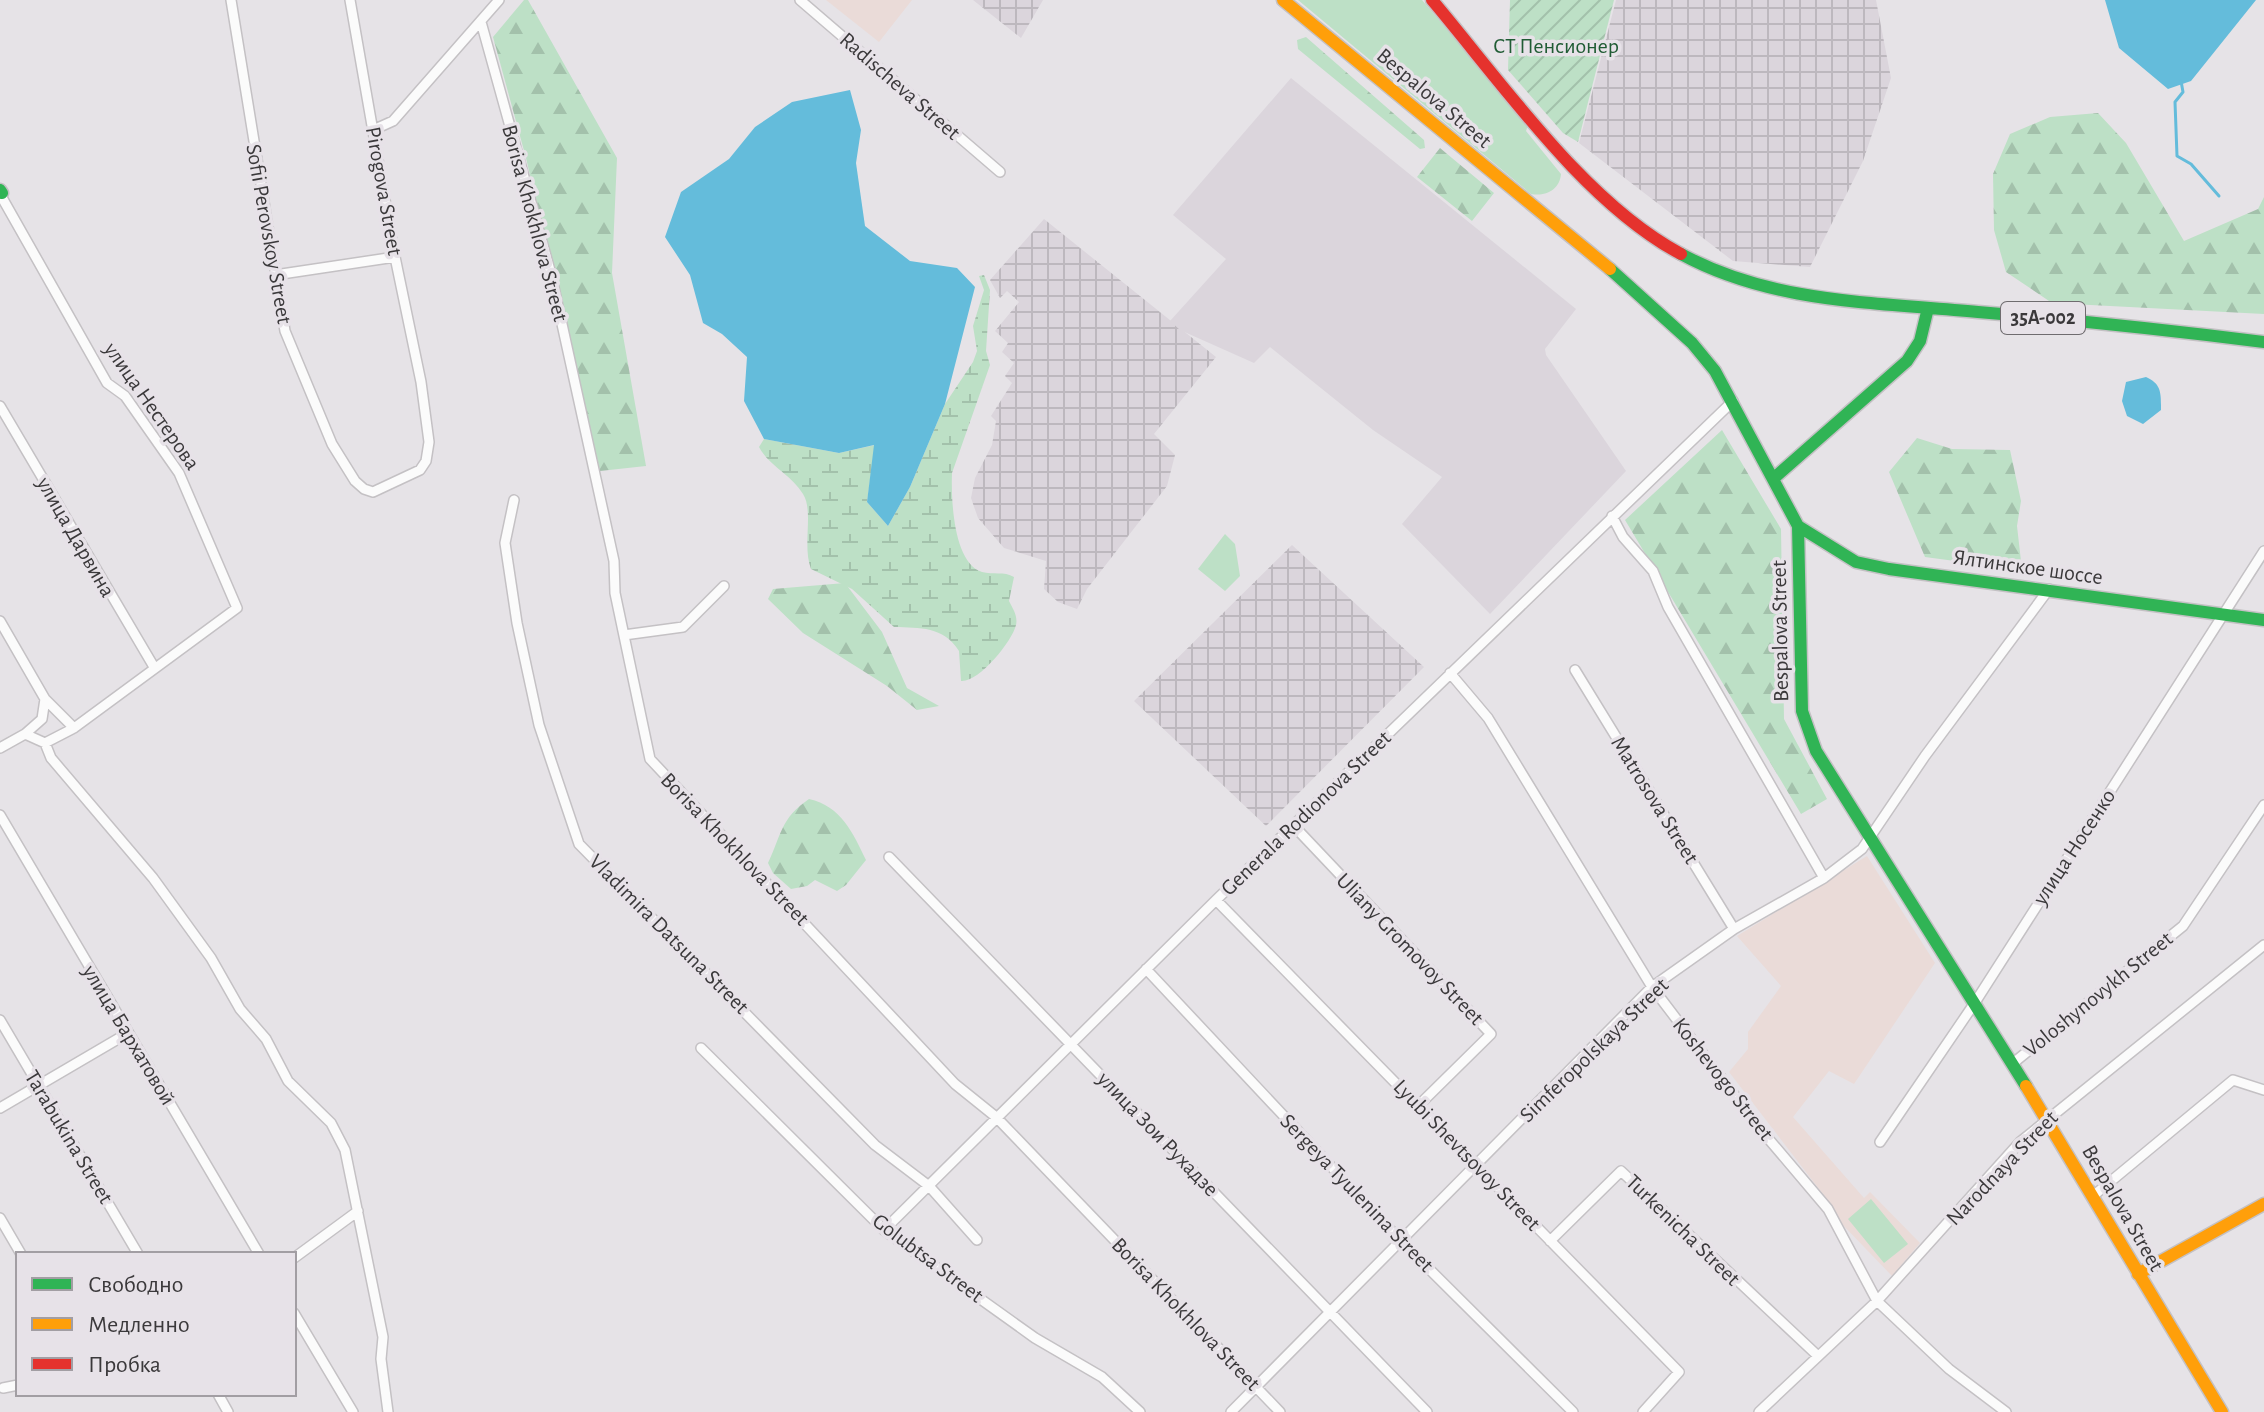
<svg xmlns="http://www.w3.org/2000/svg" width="2264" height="1412" font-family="'Alegreya Sans',sans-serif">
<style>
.industrial{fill:url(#industrial-grid)}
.education{fill:#eadbd8}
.built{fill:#dbd5dc}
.green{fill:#bde0c6}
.forest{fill:url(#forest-firs)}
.wetland{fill:url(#wetland-marsh)}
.garden{fill:url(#garden-furrows)}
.water{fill:#64bcdb}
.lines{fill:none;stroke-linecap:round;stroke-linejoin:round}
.stream{stroke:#64bcdb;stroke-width:3}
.street-casing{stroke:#c4c1c4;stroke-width:12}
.fast-casing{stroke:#c4c1c4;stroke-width:15}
.slow-casing{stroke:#c4c1c4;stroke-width:15}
.jam-casing{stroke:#c4c1c4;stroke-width:15}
.street{stroke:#fbfbfb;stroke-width:9}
.fast{stroke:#30b455;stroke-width:12}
.slow{stroke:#ff9f0a;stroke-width:12}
.jam{stroke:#e5322d;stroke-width:12}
.labels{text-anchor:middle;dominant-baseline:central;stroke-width:7;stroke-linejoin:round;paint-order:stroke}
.shield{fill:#e7e2e8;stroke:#6f6c6f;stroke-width:2}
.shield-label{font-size:20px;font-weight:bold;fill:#3b393b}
.park-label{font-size:22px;fill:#205c34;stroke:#e7e2e8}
.street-label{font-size:22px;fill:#3b393b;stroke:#e7e2e8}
</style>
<defs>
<pattern id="industrial-grid" width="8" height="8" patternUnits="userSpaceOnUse" patternTransform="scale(2)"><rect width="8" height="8" fill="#dbd5dc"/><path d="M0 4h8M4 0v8" fill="none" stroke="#bdb8be"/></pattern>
<pattern id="forest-firs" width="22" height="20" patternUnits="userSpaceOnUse" patternTransform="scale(2)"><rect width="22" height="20" fill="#bde0c6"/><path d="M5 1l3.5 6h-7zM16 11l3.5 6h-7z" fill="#a3c1ab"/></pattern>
<pattern id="wetland-marsh" width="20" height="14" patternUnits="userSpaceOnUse" patternTransform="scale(2)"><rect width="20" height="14" fill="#bde0c6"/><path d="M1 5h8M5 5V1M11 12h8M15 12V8" fill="none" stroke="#a3c1ab"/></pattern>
<pattern id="garden-furrows" width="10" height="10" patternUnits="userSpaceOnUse" patternTransform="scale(2)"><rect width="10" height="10" fill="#bde0c6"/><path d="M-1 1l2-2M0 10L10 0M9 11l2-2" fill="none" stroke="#a3c1ab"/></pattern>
</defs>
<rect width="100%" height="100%" fill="#e6e3e7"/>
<path class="industrial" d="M973,0h70l-22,38z
M1616,0h260l15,78 -28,83 -53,106 -77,-6 -154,-118z
M1044,219l172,138 -62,77 21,21 -8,31 -80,103 -10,20 -19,-7 -14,-13 2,-28 -42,-13 -26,-30 -7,-20 4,-20 17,-33 4,-24 -5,-5 21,-33 -7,-7 9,-13 -12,-11 6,-9 -13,-12 24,-29 -12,-11 -7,7 -10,-18z
M1292,545l132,122 -158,159 -132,-125z"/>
<path class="education" d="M826,0h86l-33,42z
M1867,856l68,107 -81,121 -25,-13 -36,46 71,81 6,-6 50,51 -28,33 -53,-55 -7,-15 -103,-134 19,-23v-17l33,-46 -44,-50z"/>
<path class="built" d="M1291,78l285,231 -31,40 1,6 80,116 -136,143 -88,-90 40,-47 -69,-47 -103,-83 -16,16 -74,-33 -10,-9 56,-62 -53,-44z"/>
<path class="green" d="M1298,0h124l106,125 -2,6 35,43c-1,15 -15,23 -30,20z
M1225,534l10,10 5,32 -15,15 -27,-22z
M1871,1199l37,45 -24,19 -36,-44z"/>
<path class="forest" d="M524,0h4l89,158 -5,115 34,193 -46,5 -74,-313 -33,-121z
M1306,37l118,103 1,8 -5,1 -122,-100 -1,-9z
M2098,113l28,30 58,98 74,-32 6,-12v117l-212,-11 -46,-31 -12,-42 -1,-56 17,-40 40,-17z
M1440,148l54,45 -22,28 -55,-44z
M1722,430l59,99 3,190 43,80 -26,15 -176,-294z
M1917,438l35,11 58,1 11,51 -4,25 5,44 -97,-13 -36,-85z
M845,583l37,49 25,56 32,18 -22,4 -30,-24 -84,-53 -35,-34 5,-10z
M809,799c32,7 44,34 57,61l-20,25 -9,6 -22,-11 -8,6 -16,3 -18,-16 -5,-10c14,-29 12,-44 41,-64z"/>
<path class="wetland" d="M984,275l6,15 -4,61 4,14 -38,108c-1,25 1,90 30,99 11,3 22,-1 32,5l-5,24c4,8 9,15 7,24 -4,17 -38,58 -55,56l-2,-30c-16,-25 -39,-23 -65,-24l-42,-38 -41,-20c-9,-23 3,-58 -8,-75 -11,-19 -34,-28 -44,-47l5,-8 75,14 36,-8 -8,57 21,24 22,-39 35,-83 28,-42 4,-11 -4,-25 11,-36 -5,-14z"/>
<path class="garden" d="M1510,0h104l-36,142 -15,-9 -55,-63z"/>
<path class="water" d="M2105,0h151l-65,81 -23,8 -49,-41z
M850,90l11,40 -5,33 9,63 45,35 47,7 18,19 -30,117 -35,83 -22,39 -21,-24 7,-57 -35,8 -75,-14 -20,-38 3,-44 -25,-23 -19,-11 -13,-48 -25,-38 16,-45 48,-33 26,-32 37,-25z
M2146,377c16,7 15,17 15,33l-18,14 -16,-8 -5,-15 4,-19z"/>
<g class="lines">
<path class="stream" d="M2181,81l2,11 -8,10 2,54 14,8 28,32"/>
<defs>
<path id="street" d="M231,0l54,331 47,113 23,37 9,8 9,3 47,-22 6,-9 3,-19 -8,-60 -26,-125 -45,-257
M800,0l200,172
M481,22l70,252 63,287 1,32 35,166 305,325 41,33 284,295
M373,130l20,-9 106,-121
M0,194l107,189 18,13 54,77 58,135 -163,120 -29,15 -20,-9 -25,14
M275,275l120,-18
M0,406l154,261
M514,500l-9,43 12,80 22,102 40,119 296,301 54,41 48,54
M1612,516l11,21 30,34 15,36 156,271
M0,621l45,78 29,29
M624,635l59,-8 41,-41
M1575,670l159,259
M1450,673l38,45 164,269 109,143 67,79 49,92 72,68 57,43
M25,734l17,-15 3,-20
M45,743l6,15 102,120 58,80 29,51 26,30 22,42 43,42 14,27 38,187 -2,22 7,53
M0,815l259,439
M1293,825l198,209 -72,71
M889,857l538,555
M1216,900l463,472 -36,40
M1146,969l255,272 172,171
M0,1020l138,234
M701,1048l183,182 151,108 67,39 38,35
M2012,1064l171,-138 81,-121
M0,1108l128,-75
M1880,1142l94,-138 290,-453
M2093,1196l140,-116 31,10
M0,1218l21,36
M884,1230l332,-330 517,-499
M1550,1241l71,-70 197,185
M294,1258l64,-47
M294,1313l59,99
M3,1388l15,-3
M218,1394l10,18
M1231,1412l421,-425 82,-58 90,-51 38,-29 63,-93 124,-167
M1759,1412l118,-111 143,-159 244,-197"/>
<path id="fast" d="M0,190l2,3
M1681,254c92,50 195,48 297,58 96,8 191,18 286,30
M1610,269l82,74 23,28 83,155 4,185 14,40 210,335
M1773,479l134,-118 13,-20 8,-33
M1798,526l58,36 33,7 375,51"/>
<path id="slow" d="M1283,0l327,269
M2026,1086l196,326
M2138,1274l126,-70"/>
<path id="jam" d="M1432,0c71,84 153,203 249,254"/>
</defs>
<use href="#street" class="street-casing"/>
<use href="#fast" class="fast-casing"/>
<use href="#slow" class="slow-casing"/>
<use href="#jam" class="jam-casing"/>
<use href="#street" class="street"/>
<use href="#fast" class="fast"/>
<use href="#slow" class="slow"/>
<use href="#jam" class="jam"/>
</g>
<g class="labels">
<rect class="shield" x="2001" y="302" width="84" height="32" rx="6"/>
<g class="shield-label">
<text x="2043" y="318">35А-002</text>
</g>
<g class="park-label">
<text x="1556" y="46">СТ Пенсионер</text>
</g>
<g class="street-label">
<text transform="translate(900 86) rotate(41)">Radischeva Street</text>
<text transform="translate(1434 98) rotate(40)">Bespalova Street</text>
<text transform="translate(384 191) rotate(80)">Pirogova Street</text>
<text transform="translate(535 223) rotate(75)">Borisa Khokhlova Street</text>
<text transform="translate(269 234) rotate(80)">Sofii Perovskoy Street</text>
<text transform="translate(152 406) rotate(55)">улица Нестерова</text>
<text transform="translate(76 537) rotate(60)">улица Дарвина</text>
<text transform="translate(2028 567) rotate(8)">Ялтинское шоссе</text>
<text transform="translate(1780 631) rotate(-91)">Bespalova Street</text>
<text transform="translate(1655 800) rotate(58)">Matrosova Street</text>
<text transform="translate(1306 813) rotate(-44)">Generala Rodionova Street</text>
<text transform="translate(2074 847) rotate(-57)">улица Носенко</text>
<text transform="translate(735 849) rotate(46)">Borisa Khokhlova Street</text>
<text transform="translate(669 934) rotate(45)">Vladimira Datsuna Street</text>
<text transform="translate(1410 949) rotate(46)">Uliany Gromovoy Street</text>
<text transform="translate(2098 994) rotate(-39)">Voloshynovykh Street</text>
<text transform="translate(129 1035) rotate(59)">улица Бархатовой</text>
<text transform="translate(1594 1050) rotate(-44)">Simferopolskaya Street</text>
<text transform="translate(1723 1079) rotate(52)">Koshevogo Street</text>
<text transform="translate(1158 1134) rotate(46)">улица Зои Рухадзе</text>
<text transform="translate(69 1137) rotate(59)">Tarabukina Street</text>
<text transform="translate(1467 1155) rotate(46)">Lyubi Shevtsovoy Street</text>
<text transform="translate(2002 1168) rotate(-46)">Narodnaya Street</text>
<text transform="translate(1357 1193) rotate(46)">Sergeya Tyulenina Street</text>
<text transform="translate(2123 1208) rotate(60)">Bespalova Street</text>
<text transform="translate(1683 1230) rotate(44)">Turkenicha Street</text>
<text transform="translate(928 1258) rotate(37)">Golubtsa Street</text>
<text transform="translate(1186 1314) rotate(46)">Borisa Khokhlova Street</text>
</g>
</g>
<rect x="16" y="1252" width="280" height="144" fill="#e7e2e8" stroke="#a29ea3" stroke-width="2"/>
<rect x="32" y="1278" width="40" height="12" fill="#30b455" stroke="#a29ea3" stroke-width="2"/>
<text x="88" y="1292" font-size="24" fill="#3b393b">Свободно</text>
<rect x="32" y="1318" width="40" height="12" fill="#ff9f0a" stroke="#a29ea3" stroke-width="2"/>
<text x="88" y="1332" font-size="24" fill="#3b393b">Медленно</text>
<rect x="32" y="1358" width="40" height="12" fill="#e5322d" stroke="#a29ea3" stroke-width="2"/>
<text x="88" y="1372" font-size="24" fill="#3b393b">Пробка</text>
</svg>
